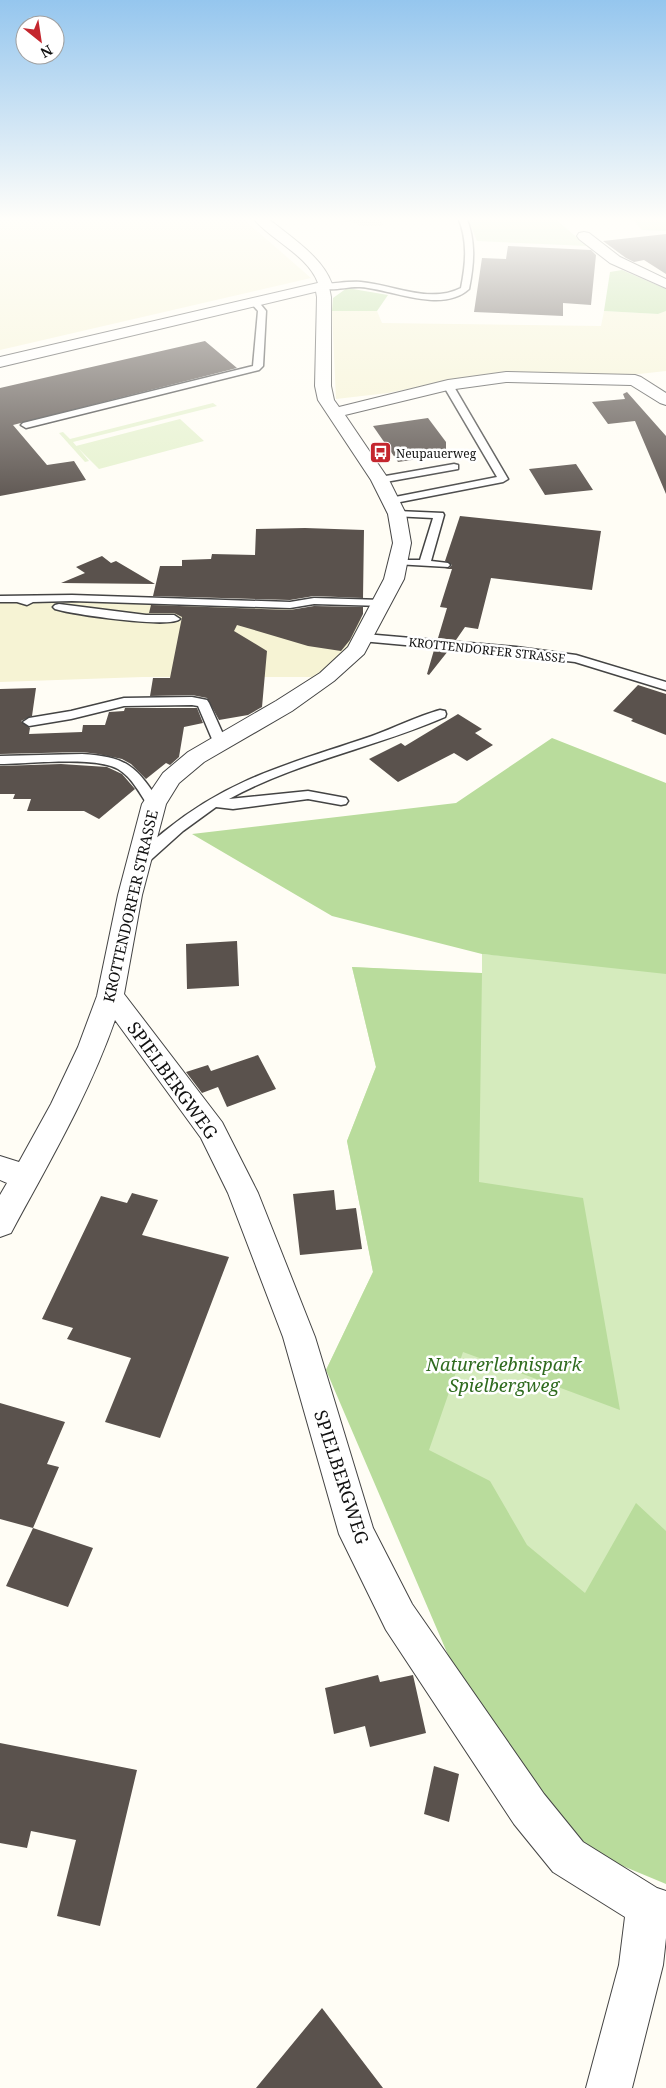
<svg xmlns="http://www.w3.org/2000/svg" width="666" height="2088" font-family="'Noto Serif',serif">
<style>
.farmland{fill:#f6f3d4}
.green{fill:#d5ebbd}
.forest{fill:#b9dc9c}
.pitch{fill:#e6f2cf}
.plaza{fill:#f1ede2}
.building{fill:#5a524d}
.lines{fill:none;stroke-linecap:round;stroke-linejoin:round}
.service-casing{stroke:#444;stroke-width:3}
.minor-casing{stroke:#444;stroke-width:2}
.tertiary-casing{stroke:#444;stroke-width:2}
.service{fill:#fff;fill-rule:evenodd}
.minor{fill:#fff;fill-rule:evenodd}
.tertiary{fill:#fff;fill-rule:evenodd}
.labels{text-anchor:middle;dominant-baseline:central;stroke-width:5;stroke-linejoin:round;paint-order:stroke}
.far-poi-label{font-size:12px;fill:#111;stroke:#fff;text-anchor:start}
.far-street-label{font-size:12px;fill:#111;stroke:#fff}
.street-label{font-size:15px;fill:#111;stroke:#fff}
.near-street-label{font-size:18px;fill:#111;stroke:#fff}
.near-park-label{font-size:18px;font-style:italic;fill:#2f6b1f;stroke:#fff}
</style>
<rect width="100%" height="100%" fill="#fffdf5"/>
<path class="farmland" d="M0,217h241l70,61 -311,72z
M332,311h45l5,12 219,3 3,-15 54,3 8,-3v60l-45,5 -133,-1 -33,4 -67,14 -52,6z
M65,601l283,10 17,9 -24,36 -23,21h-175l-143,5v-80z"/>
<path class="green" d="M467,217h86l34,29 -110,-5z
M631,217h35v14l-24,-1z
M666,915v888l-340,-433 47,-98 -26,-131 29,-74 -24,-100 130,7v-20l25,2z"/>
<path class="forest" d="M622,270l44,19v22l-8,3 -54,-3 6,-39z
M347,288l41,7 -11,16h-45l1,-13z
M552,738l114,45v191l-184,-20 -150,-38 -140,-82 264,-31z
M352,967l130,6 -3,209 104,16 37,212 -157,-58 -34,98 61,31 37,64 58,48 51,-90 30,28v353l-132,-55 -32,-48 -176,-411 47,-98 -26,-131 29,-74z"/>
<path class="pitch" d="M213,403l4,3 -144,36 16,19 -4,1 -26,-29 4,-1 7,7z
M180,419l24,22 -105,28 -23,-23z"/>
<path class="plaza" d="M381,217l2,9h-23l-16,-8z"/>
<path class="building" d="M666,234v40l-22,-14 -10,2 -8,-4 -23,-17z
M508,246l83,4 5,5 -5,50 -28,-2v13l-89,-4 8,-54 24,1z
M205,341l32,27 -224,57 34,40 27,-4 12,19 -86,16v-108z
M627,392l39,44v58l-31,-73 -27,3 -16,-22 33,-3 -2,-5z
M428,418l18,24v13l-48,7 -25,-36z
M576,464l17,26 -48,5 -16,-26z
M460,516l141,15 -9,59 -101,-12 -13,51 -13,-2 -9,13 -18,-2 9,-30 -7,-1 12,-38h-7l4,-1 3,-3 -7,-4z
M305,528l59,2 -1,68 -49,-2 -24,4 -137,-4 7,-30h22v-6l29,-1 1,-5 43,1 1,-26z
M102,556l9,7 5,-2 39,23 -94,-1 24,-10 -9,-6z
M151,605l139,5 24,-4 49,1v7l-13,26 -9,11 -33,-5 -71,-21 -3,6 33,20 -5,56 -14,8 -29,5 -12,-22 -15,-3 -42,1 3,-18h17l12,-61 -8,-4h-25z
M434,650l14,1 -19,24 -2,-1z
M638,685l28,9v41l-35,-14 2,-2 -20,-8z
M36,688l-4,28 -11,5 9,7 -1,6 53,-2 1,-7h22l4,-13 15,-1 1,-3h72l6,15 -19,4 -5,30 -9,8 -4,-2 -20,16 -15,-15 -9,-5 -24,-5 -16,-2 -82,2v-65z
M458,714l24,15 -7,4 18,12 -26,16 -13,-8 -56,29 -29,-23 32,-16 4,3z
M61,764l46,3 15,7 13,15 -36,30 -15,-8h-57l4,-12h-18l2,-5h-15v-28z
M237,941l2,45 -52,3 -1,-45z
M258,1055l18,34 -49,18 -9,-20 -16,6 -16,-21 22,-7 3,6z
M334,1190l2,20 20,-2 6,41 -62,6 -7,-61z
M132,1193l26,7 -16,35 87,22 -69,181 -55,-16 26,-64 -64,-19 6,-11 -31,-9 59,-123 26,7z
M0,1403l65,19 -18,42 12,3 -26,61 -33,-9z
M33,1528l60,20 -25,59 -62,-21z
M378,1675l2,7 33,-7 13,58 -56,14 -5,-21 -31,8 -9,-46z
M0,1743l137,27 -37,156 -43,-10 19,-76 -45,-9 -4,17 -27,-5z
M434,1766l25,8 -10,48 -25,-8z
M322,2008l61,80h-127z"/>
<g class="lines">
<defs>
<path id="service" d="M458,217h8c10,24 8,47 3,72 -27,25 -78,0 -109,-2 -12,-1 -33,6 -42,-1l4,-2c13,0 26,-3 39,-2 33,3 68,22 100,6 5,-25 7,-47 -3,-71z
M254,299l3,1 9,11 -3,55 -4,4 -233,58 -5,-3 2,-2 230,-57 5,-55 -8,-9z
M448,382l5,3 55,94 -5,3 -113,22 -4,-1 -1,-2 5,-3 107,-21 -54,-92z
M454,464l4,1v4l-78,14 -5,-3 5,-3z
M397,511l46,2 1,2 -13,46 17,2 2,2 -2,2 -53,-3 -2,-2 2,-2h25l13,-42 -40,-2 -1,-2z
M72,595l218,7 24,-4 69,2 6,3 -6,3 -69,-2 -24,4 -218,-7 -39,1 -6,3 -10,-3h-17v-6z
M59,604l87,11h28l6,4c-10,10 -108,-5 -125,-10l-2,-2 2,-2z
M365,634l151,13 60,8 90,27v8l-91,-28 -59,-7 -155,-14 -2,-3z
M192,697l15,3 2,3 18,40 -2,3h-10l-17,-40 -6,-1 -68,1 -53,13 -42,7 -6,-4 6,-4 42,-7 53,-13z
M440,710l5,1 1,3 -1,3c-71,31 -149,45 -216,82l79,-8 38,7 2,3 -2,3 -5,1 -33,-6 -75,10 -17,-2 -33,24 -39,35h-10l-2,-3c7,-12 22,-23 33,-32 66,-54 128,-68 207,-95 22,-8 46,-20 68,-26z
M82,754c46,3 54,12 79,50l-2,3h-10c-9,-13 -17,-30 -31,-38 -22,-13 -91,-5 -118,-5v-8z"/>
<path id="minor" d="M252,217h14c22,18 56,39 66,67l-3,3 2,10v89l3,14 5,7 109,-27 58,-8 129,3 6,2 25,16v12l-6,-2 -29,-18 -125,-3 -58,8 -103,25 44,65 17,34 5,29 -7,36 -40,75 -30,27 -42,30 -88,51 -25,21 -13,21 -24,91 -18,99 98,128 36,71 57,144 58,191 39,76 132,190 39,48 74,46 9,3v47l-3,27 -31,123h-46l33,-123 6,-48 -72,-45 -39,-48 -128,-194 -47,-96 -56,-197 -55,-144 -27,-55 -86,-118c-26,75 -67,144 -104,213l-11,4v-42l7,-12 -7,-3v-24l19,6 32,-58 27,-57 19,-51 21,-101 24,-91 21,-31 25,-21 88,-51 44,-28 28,-26 36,-68 9,-36 -5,-29 -17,-34 -53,-80 -3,-14 2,-89 -2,-11 3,-3c-10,-28 -49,-44 -66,-66z
M584,232l5,1 31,24 46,22v9l-56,-25 -31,-24 -2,-3 2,-3z"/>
<path id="tertiary" d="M322,282l5,1 2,3 -2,3 -327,78v-10z"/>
</defs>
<use href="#service" class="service-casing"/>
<use href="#minor" class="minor-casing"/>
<use href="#tertiary" class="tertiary-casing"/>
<use href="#service" class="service"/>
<use href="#minor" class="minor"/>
<use href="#tertiary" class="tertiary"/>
</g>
<linearGradient id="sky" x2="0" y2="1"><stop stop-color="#95c6ee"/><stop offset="0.43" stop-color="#fffefa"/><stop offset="1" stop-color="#fffefa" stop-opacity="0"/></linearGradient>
<rect width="666" height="509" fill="url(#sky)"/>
<defs>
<symbol id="bus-square" viewBox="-11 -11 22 22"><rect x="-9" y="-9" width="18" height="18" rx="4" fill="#c4262e" stroke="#fff"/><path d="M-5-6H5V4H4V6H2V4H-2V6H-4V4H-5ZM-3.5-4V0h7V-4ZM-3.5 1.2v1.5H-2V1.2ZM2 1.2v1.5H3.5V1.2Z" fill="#fff"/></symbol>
</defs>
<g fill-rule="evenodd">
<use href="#bus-square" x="368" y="440" width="25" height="25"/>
</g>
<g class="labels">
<g class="far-poi-label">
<text x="396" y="453">Neupauerweg</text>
</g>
<g class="far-street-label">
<text transform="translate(487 650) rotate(6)">KROTTENDORFER STRASSE</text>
</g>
<g class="street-label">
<text transform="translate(130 906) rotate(-77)">KROTTENDORFER STRASSE</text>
</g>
<g class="near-street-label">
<text transform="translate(173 1080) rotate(54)">SPIELBERGWEG</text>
<text transform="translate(342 1477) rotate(72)">SPIELBERGWEG</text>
</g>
<g class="near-park-label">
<text x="504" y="1364">Naturerlebnispark<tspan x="504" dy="21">Spielbergweg</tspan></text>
</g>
</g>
<g transform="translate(40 40) rotate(150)"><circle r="24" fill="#ffffff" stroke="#a0a0a0"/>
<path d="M0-4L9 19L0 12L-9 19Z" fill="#c4262e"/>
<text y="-8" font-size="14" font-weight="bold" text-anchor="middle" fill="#111111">N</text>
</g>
</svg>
